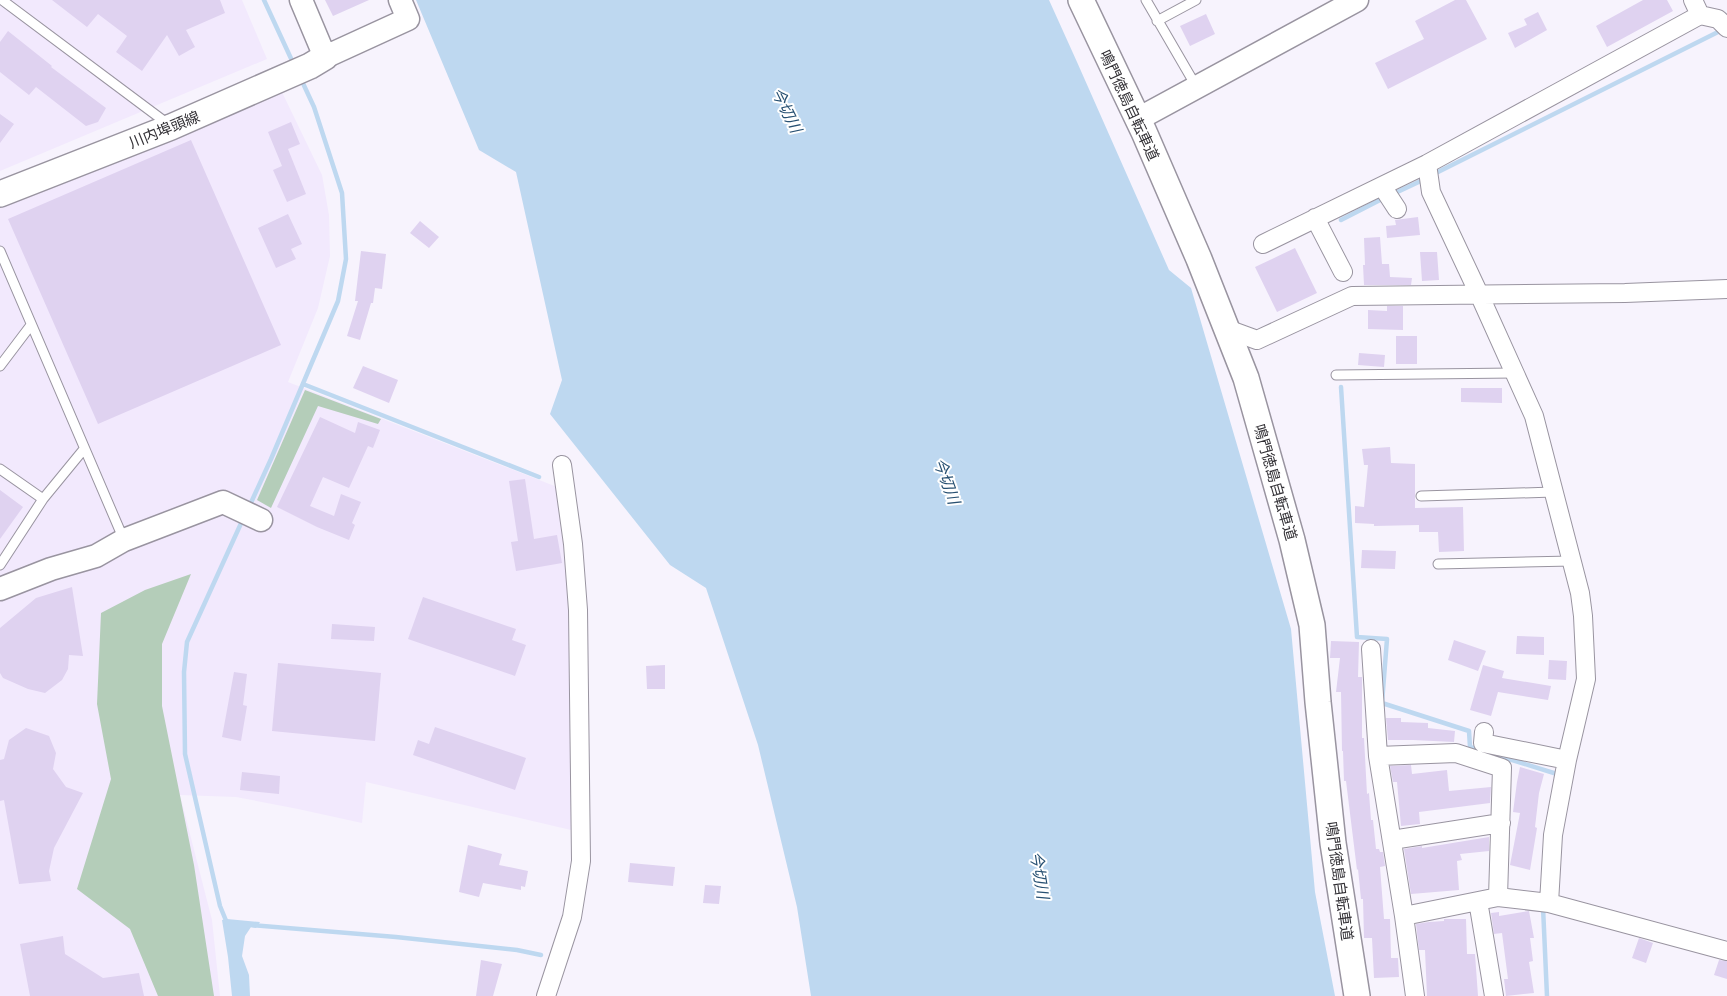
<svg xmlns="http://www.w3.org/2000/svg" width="1727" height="996" font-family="'Open Sans','Noto Sans JP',sans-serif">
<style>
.built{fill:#f2e9fd}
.green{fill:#b4cdb9}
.water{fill:#bed8f0}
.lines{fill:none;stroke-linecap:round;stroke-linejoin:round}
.stream{stroke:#bed8f0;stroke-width:4.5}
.building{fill:#dfd2f0}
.service-casing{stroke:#9994a0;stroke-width:11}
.minor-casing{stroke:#9994a0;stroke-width:20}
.tertiary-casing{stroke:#9994a0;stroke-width:25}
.secondary-casing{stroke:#9994a0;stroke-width:28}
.service{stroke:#fff;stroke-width:9}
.minor{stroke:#fff;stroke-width:18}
.tertiary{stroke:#fff;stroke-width:22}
.secondary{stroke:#fff;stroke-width:25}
.labels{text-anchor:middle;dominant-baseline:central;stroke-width:4;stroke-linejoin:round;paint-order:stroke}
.street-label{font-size:15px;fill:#333136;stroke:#fff}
.water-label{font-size:16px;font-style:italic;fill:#275072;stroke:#fff}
</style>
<rect width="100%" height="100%" fill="#f7f3fd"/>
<path class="built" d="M0,0h242l25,59 -267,112z
M280,88l42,87 7,40 1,41 -12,52 -30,74 269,105 15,128v178l-1,37 -205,-48 -4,41 -64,-14 -62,-12 -56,-2 32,125 8,76h-220v-789z"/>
<path class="green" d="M305,390l76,29 -3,5 -60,-18 -47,102 -14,-8z
M191,574l-29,70v62l32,159 20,131h-56l-28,-67 -53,-40 34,-110 -14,-75 4,-91 44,-23z"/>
<path class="water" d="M416,0h633l28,62 92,208 22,18 100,341 24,263 20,104h-524l-14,-89 -39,-162 -52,-157 -36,-23 -120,-151 12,-34 -46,-208 -37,-22z
M227,919l33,3 -4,6 -5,-1 -6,9 -3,20 7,19 1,21h-18l-4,-39 -6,-37z"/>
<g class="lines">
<path class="stream" d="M264,0l30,65
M1432,175l290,-145
M1391,195l34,-16
M1341,220l43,-22
M303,384l236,93
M1341,387l16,250 30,2 -5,64 87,28 1,16 87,27 -1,3
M249,507l22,-48 67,-158 8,-42 -4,-66 -28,-86 -13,-28
M1543,907l4,89
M227,923l-7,-17 -35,-152 -1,-82 3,-30 56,-123
M251,925l145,12 121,13 24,5"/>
</g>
<path class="building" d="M52,0h168l5,13 -39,17 9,17 -16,9 -12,-21 -25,36 -26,-19 11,-16 -29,-22 -11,13z
M325,0h44l-36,16z
M1455,0h11l21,39 -99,50 -13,-26 49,-24 -9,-18z
M1643,0h24l6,11 -66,36 -11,-21z
M1538,12l9,18 -32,18 -7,-15 19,-8 -3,-6z
M1206,14l9,20 -25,12 -10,-20z
M8,31l44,35 -1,1 55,41 -8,14 -12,4 -50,-39 -7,8 -29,-23v-30z
M0,114l14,10 -14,19z
M291,122l9,22 -12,5 18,45 -19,8 -14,-32 9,-4 -14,-34z
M191,140l90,205 -183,79 -90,-205z
M288,214l14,30 -11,5 5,10 -20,9 -18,-40z
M1418,217l2,18 -33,3 -1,-12 10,-1 -1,-5z
M420,221l19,16 -10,11 -19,-15z
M1380,237l2,27h7l1,13 22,1 -1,7h-47l-1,-20h2l-1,-27z
M1295,248l22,45 -40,19 -22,-45z
M361,251l25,3 -4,35 -7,-1 -2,15h-2l-11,37 -13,-4 11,-35h-3z
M1420,252h17l2,28 -17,1z
M1387,306h16v24l-35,-1v-19l19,1z
M1396,336h21v28h-21z
M1359,353l26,2 -1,12 -26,-2z
M363,366l35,14 -9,23 -36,-15z
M1461,388h41v15l-41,-1z
M320,417l35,16 3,-11 22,8 -7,18 -5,-2 -19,42 -26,-11 -13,29 24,10 7,-22 20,8 -9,21 3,2 -6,15 -32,-13 -40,-20z
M1390,447l1,16 24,1v44l48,-1 1,44 -25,1 -1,-20h-19v-7l-45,1v-2l-19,-1v-17l9,1 4,-42h-4l-2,-16z
M525,479l9,60 23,-4 5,28 -46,8 -5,-29 7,-1 -9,-60z
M0,490l23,17 -23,32z
M1362,550l34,1 -1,18 -34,-1z
M72,587l11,69 -14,-1 -1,14 -6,11 -17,13 -17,-4 -25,-11 -3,-5v-45l36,-30z
M423,597l93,32 -4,11 14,5 -11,31 -107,-37z
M332,624l43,3 -1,14 -43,-2z
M1517,636l27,1v18l-28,-1z
M1454,640l32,11 -8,20 -30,-11z
M1331,641l28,1 -1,35h4v61h2l3,56 2,-1 2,27h2l3,29h3l1,3h3l2,14 -5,1 4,52h6l1,39h7l1,19 -25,1 -2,-40h-8l-1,-39h-2l-3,-30 -1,1 -11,-89h-2l-1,-30h-1l-1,-59h-5l4,-34h-10z
M1549,660l18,1 -1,19 -18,-1z
M278,663l103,10 -6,68 -103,-10z
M665,665v24h-18l-1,-23z
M1483,665l21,6 -2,7 49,8 -3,14 -50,-8 -7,24 -21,-6z
M234,672l13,2 -4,31 4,1 -6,35 -19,-4z
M1386,718h15v4l27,1v5l27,3 -1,11 -41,-2h-25z
M435,727l91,31 -11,32 -102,-35 5,-15 11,4z
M26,728l23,8 7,17 -3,16 13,18 17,6 -29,55 -5,23 2,10 -32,3 -15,-84 -4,1v-41l4,-1 5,-19z
M1411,765l1,9 35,-4 2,21 42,-4 -1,16 -71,9 1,12 -19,2 -4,-44h-4l-3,-16z
M1520,767l24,7 -5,19 -4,34 2,1 -7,42 -20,-5 10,-52 -7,-1 4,-30z
M242,772l38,4 -1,18 -39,-4z
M1489,837v14l-29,3 2,6 -5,1 2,29 -48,4 -7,-45 18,-3v2z
M468,845l34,9 -3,11 29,6 -3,16 -4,-1v4l-38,-7 -4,14 -20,-5z
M630,863l45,4 -2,19 -45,-4z
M705,885l16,1 -2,18 -16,-1z
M1529,911l5,27h-4l3,23 -4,1 5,31 -28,3 -2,-17h4l-6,-46 -8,1 -3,-21 8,-1v4z
M1444,919h22l1,35h8l3,42h-51l-2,-46h-6l-3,-26 13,-2 15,-1z
M63,936l2,18 38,24 36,-5 5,23h-114l-10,-52z
M1639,938l14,5 -7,20 -14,-5z
M481,960l21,4 -9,32h-17z
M1719,960l8,1v18l-13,-4z"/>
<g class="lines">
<defs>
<path id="service" d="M2,0l166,124
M1146,0l50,86
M1157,21l39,-21
M0,251l124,289
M0,366l31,-41
M1336,375l178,-2
M0,469l43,30 41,-50
M1421,496l132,-4
M1438,564l134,-3
M0,565l43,-66"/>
<path id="minor" d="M1693,0l7,15 18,4 9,9
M1427,164l4,28 48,102 55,122 46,177 3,23 3,63 -19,81 -14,75 -4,68
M1382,186l15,23
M1315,218l28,54
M1263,244l164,-80 273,-149
M1227,329l30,11 95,-44 273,-3 102,-4
M1371,649l7,107 26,160
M1484,732l-1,11 84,17
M1378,756l78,-3 46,15 -4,129
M1392,840l109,-17
M1478,901l16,95
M546,996l26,-79 9,-56 -3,-251 -5,-66 -11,-79
M1415,996l-11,-80 94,-19 51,6 178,48"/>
<path id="tertiary" d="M301,0l24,57 83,-38 -8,-19
M1138,119l219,-119
M0,589l51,-20 45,-13 28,-16 99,-38 38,18"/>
<path id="secondary" d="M1081,0l63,132 55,127 47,119 46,162 20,85 6,77 15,141 24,153
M0,194l171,-67 139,-61 15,-9"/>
</defs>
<use href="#service" class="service-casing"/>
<use href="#minor" class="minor-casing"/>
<use href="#tertiary" class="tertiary-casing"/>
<use href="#secondary" class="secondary-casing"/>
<use href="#service" class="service"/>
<use href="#minor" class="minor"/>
<use href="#tertiary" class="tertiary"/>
<use href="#secondary" class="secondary"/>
</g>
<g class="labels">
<g class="street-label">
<text transform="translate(1130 105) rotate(65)">鳴門徳島自転車道</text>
<text transform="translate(164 129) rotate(-22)">川内埠頭線</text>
<text transform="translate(1276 482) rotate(74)">鳴門徳島自転車道</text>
<text transform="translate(1340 881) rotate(82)">鳴門徳島自転車道</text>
</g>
<g class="water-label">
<text transform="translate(787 110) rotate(64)">今切川</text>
<text transform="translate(947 481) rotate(70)">今切川</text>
<text transform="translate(1040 875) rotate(81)">今切川</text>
</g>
</g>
</svg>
